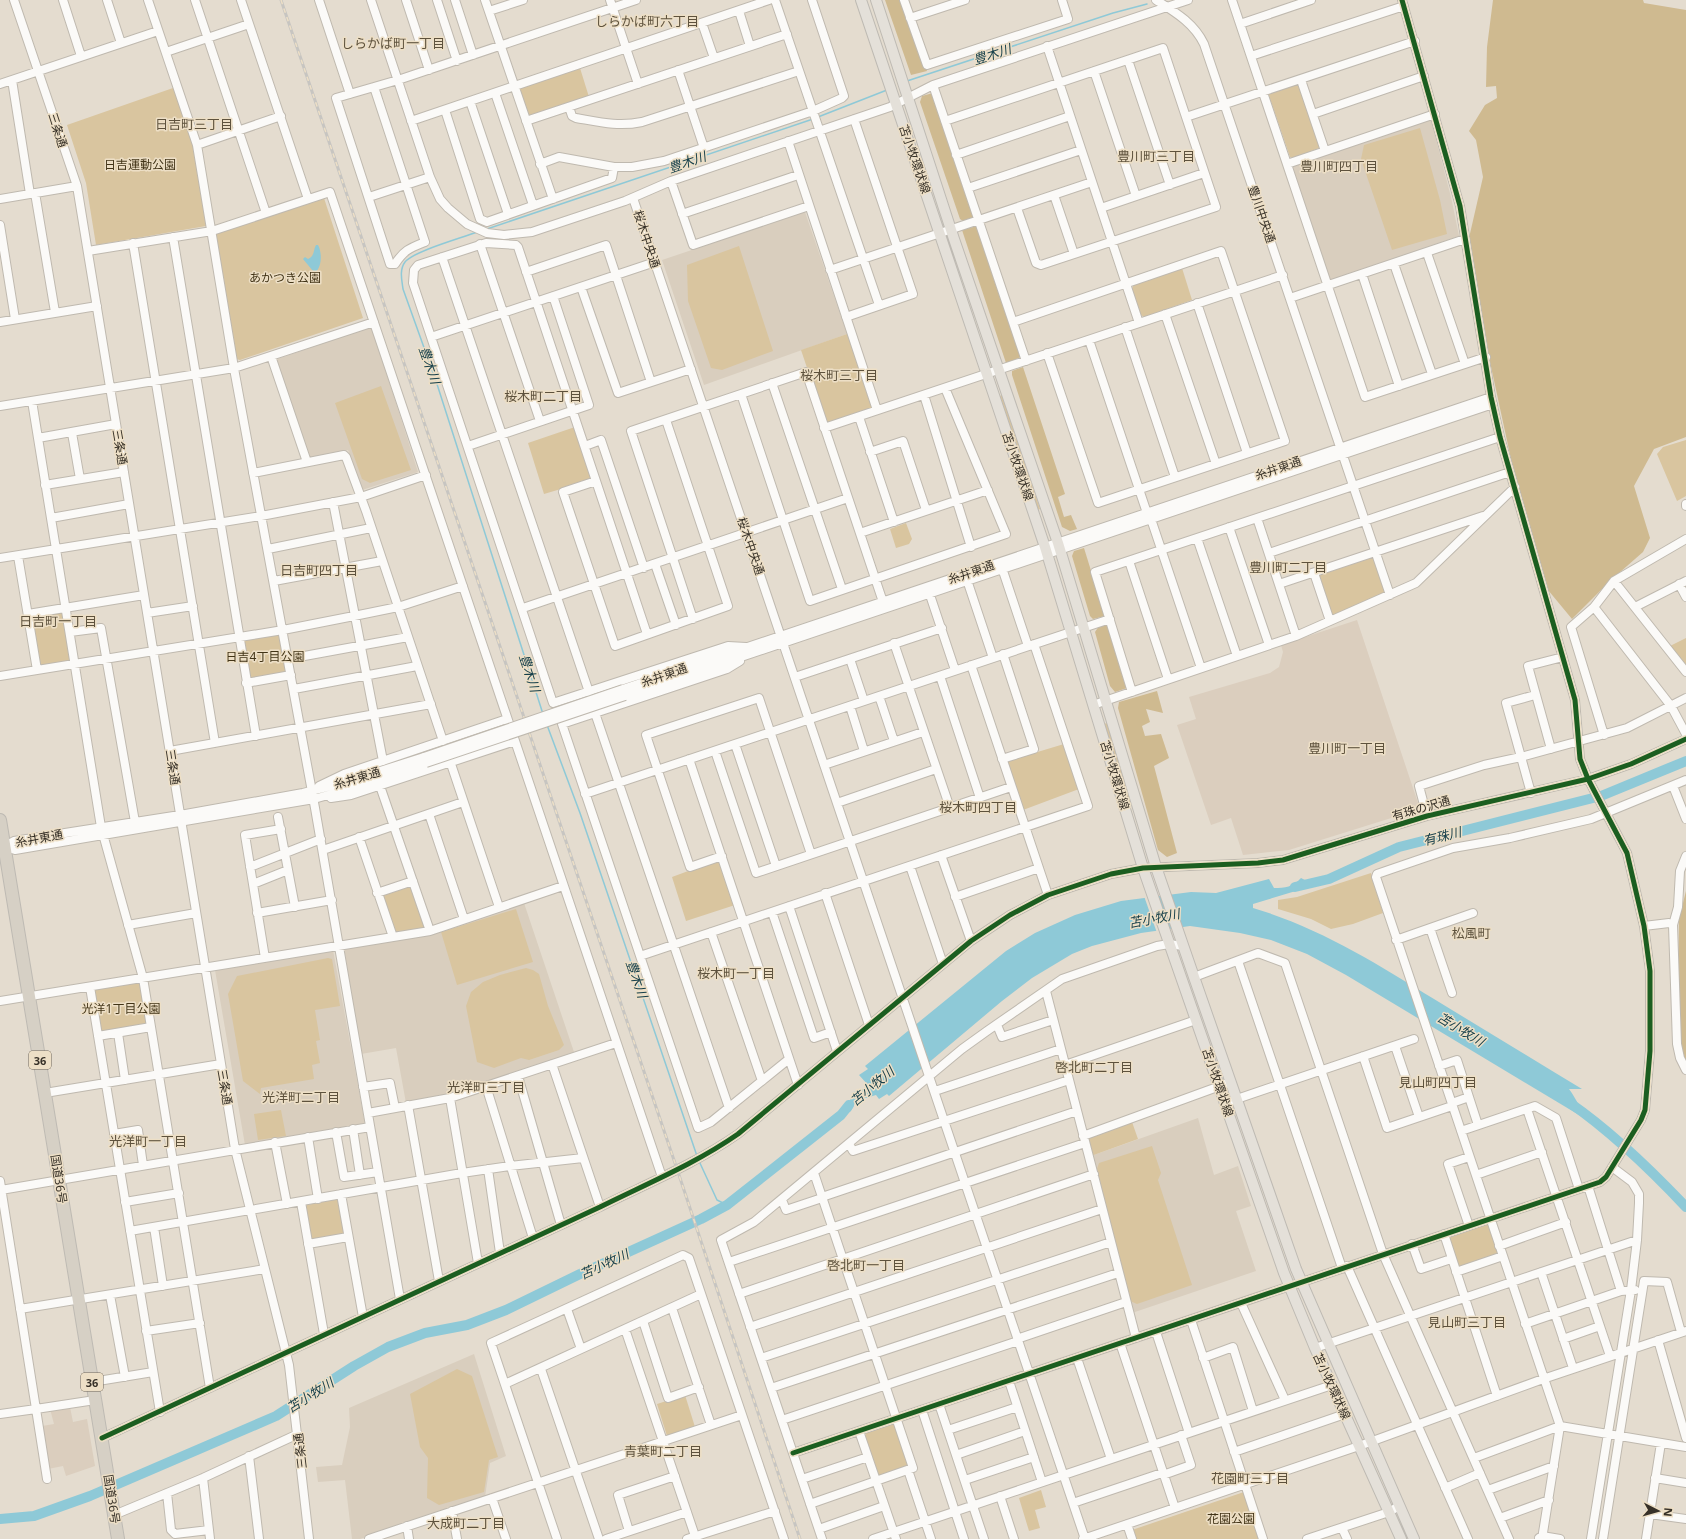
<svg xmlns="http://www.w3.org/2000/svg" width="1686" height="1539" font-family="'Noto Sans','Noto Sans JP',sans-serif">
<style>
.industrial{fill:#dbcebe}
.education{fill:#d9cebe}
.green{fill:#d9c59f}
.forest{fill:#cfba90}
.water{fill:#8ec9d7}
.pier{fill:#e4dccf}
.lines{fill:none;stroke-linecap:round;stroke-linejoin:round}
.stream{stroke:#8ec9d7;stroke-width:1.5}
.river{stroke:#8ec9d7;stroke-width:10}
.minor-casing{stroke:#bfb9af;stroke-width:10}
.major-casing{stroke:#bebab3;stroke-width:12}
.highway-casing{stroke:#bebab3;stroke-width:14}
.minor{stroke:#fbfaf8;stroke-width:8}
.major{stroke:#e4e0d9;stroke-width:10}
.highway{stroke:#d6d0c5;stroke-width:12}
.rail-casing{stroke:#c7c5c1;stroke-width:3}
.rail{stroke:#eddfc6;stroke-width:1.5;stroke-dasharray:4.5;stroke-linecap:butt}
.minor-bridge-casing{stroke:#bfb9af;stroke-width:10;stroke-linecap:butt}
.minor-bridge{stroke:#fbfaf8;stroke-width:8}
.cycleway-casing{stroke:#eddfc6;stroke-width:8}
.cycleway{stroke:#1b5e20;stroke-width:5}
.labels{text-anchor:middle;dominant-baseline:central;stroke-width:3;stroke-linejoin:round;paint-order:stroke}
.shield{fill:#eddfc6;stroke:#6e6557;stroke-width:1}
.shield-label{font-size:11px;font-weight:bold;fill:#373128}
.street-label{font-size:12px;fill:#373128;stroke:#eddfc6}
.park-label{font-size:12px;fill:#423417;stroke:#eddfc6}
.neighbourhood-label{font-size:13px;fill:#5e523d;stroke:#eddfc6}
.water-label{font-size:13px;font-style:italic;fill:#17404b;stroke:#eddfc6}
</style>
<rect width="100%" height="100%" fill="#e4dccf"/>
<path class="industrial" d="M1357,620l63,189 -131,41 -46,5 -12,-37 -20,7 -34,-100 19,-6 -7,-22 81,-24 9,-6 4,-15 -2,-7z
M70,1407l3,15 14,-3 8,47 -29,10 -3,-10 -15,3 -6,-43 12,-2 -4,-15z"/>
<path class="education" d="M1428,119l3,1 20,77 8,39 -129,45 -38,-115z
M805,212l42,122 -143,51 -42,-125z
M368,328h4l46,144 -56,18 -14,-40 -40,8 -33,-98z
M524,903l50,149 -127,44 -41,7 -10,-55 -35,6 -17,-107 64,-10z
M333,950l32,174 -120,21 -30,-175z
M1198,1118l16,57 24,-9 13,40 -15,5 20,60 -124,42 -41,-157z
M474,1354l32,102 -16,7 -5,34 -125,42h-8l-7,-59 -27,2 -2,-15 26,-2 8,-38 -1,-19z"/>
<path class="green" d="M580,68l9,29 -58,19 -3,-2 -9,-24 1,-3z
M1298,83l3,1 20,62 -2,2 -26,10 -3,-1 -22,-64z
M173,88l21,58 12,80 -110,19 -10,-62 -19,-58z
M1420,128l20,72 7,34 -55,16 -31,-91 3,-14z
M324,198l39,120 -123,42 -4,-1 -20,-124 1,-3z
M739,246l34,105 -51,19 -11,-2 -23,-67 -1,-36z
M1182,268l10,32 -48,17 -3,-2 -9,-26 2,-5z
M847,334l26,74 -47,16 -25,-74z
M381,386l30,84 -41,13 -8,-4 -27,-76z
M1002,395l38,114 -2,1 -38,-114z
M575,427l17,50 -1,3 -47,14 -16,-51z
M1686,440v56l-9,5 -20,-47 6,-7z
M906,523l6,16 -3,5 -13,4 -6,-19z
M1374,556l11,34 -2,4 -52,22 -13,-40 1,-2z
M60,611l3,1 7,46 -2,3 -28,4 -2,-2 -7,-45 2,-2z
M280,633l7,41 -37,6 -6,-40z
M1686,638v31l-16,-23z
M1108,723l24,81 -4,1 -25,-81z
M1064,744l15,45 -56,21 -16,-44 1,-5z
M718,860l3,1 14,44 -49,16 -14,-44z
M1371,873l12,40 -30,11 -22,5 -20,-10 -33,-10v-9l19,-3z
M410,883l16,43 -2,3 -27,4 -2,-1 -13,-39z
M516,909l17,53 -76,23 -16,-53z
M328,958l4,1 8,47 -25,4 5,30 -4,1 4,22 -8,2 2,14 -53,9 -1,6 -17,-13 -15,-87 9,-18z
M526,968l7,2 6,4 9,32 16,39 -5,5 -30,10 -8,-2 -27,10 -17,-6 -11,-56 5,-14 12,-10 17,-7z
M139,982l2,1 7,41 -48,8 -6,-41 1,-2z
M281,1110l5,26 -28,4 -4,-26z
M1132,1122l6,17 -47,17 -3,-19z
M1152,1146l9,27 -3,7 34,105 -55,19 -7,-3 -33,-132 2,-6z
M338,1199l1,1 6,35 -35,6 -5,-33 2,-3z
M1486,1224l2,1 11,31 -42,14 -9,-32z
M457,1369l15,7 26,81 -9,3 -5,32 -45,13 -12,-7 1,-40 -8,-11 -10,-53z
M685,1395l10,32 -28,9 -10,-32z
M893,1424h3l13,42 -30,11 -14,-41 1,-3z
M1041,1490l5,17 -11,3 5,18 -11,3 -10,-33z
M1244,1492l16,47h-125l-3,-9z"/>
<path class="forest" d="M885,0h17l25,71 -16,4z
M1493,0h150l1,3 42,7v427l-32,12 -20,37 16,52 -7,14 -32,28 -39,39 -24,-29 -11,-38 -23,-79 -48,-222 17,-74 -7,-37 -7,-9 16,-26 12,-7 -1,-12 -10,1 1,-40z
M933,93l41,124 -11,4 -3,-2 -40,-117 2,-6z
M977,226l44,131 -15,6 -44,-133z
M1023,367l42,127 -7,3 6,20 7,-2 6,14 -7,2 -8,-4 -50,-152v-4z
M1084,548l21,68 -12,3 -3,-3 -18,-60 2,-5z
M1107,623l20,65 -12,4 -5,-6 -15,-54 4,-6z
M1157,691l6,22 -17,-4 4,13 -8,4 3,10 16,-2 8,24 -15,8 23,87 -10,4 -9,-7 -40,-142 1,-6z
M1686,891v173l-6,-17 -2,-49 1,-79z"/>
<path class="water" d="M316,245h2c4,7 4,21 -2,27l-3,-1 -10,-12 2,-2 3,2c7,-3 5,-9 8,-14z
M1301,878l6,3 2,6 -56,17v4c65,19 123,55 181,91 49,30 99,60 148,90h-13c8,11 12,22 20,32l-243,-146 -39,-21 -36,-14 -31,-7 -50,-7 -49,7 -49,13 -20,8 -40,24 -30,23 -113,95 -2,-2 -8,5 -3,-4 -10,3 -6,-2 -2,1 -7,14 -9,6 -1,-4 9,-12 3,-9 7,-1 8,-6 -9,-10 9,-6 -3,-3 141,-115 29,-18 40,-18 46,-14 70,-9 25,1 53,-14 5,9c11,0 19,-1 27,-10z"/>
<path class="pier" d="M1156,894l13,37 -12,2 -13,-37z"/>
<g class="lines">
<path class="stream" d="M907,81l206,-68 34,-9
M818,117l69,-27
M487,229l326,-110
M477,232c-15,6 -63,19 -72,30 -6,8 -3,19 -2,27l33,92 107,333
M547,725l33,88 117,343
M699,1161l18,39 10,5"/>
<path class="river" d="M1295,887l34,-8 70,-32 202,-51 85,-35
M1570,1103c42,29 80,66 116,104
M0,1519l34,-3 56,-20 186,-80 78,-50 34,-19 37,-14 42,-8 39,-15 74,-36 121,-55 26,-14 114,-90 8,-10"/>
<defs>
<path id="minor" d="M14,0l63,186 158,963 54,216 20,174
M63,0l18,56
M107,0l14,43
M148,0l49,145 38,229 80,434 85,491
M195,0l71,213
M241,0l67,199
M319,0l31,94
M371,0l59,177 10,22 8,9 19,16 20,9 17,2 28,-3 93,-31 46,-20 219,-74 43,-22 255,-85
M406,0l23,70
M437,0l20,61
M455,0l18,55
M485,0l68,199
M610,0l28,84
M775,0l104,305
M904,0l23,65 141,-46 -6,-19
M1156,0c19,12 38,23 48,44l186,551
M1232,0l133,397 121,-40
M489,11l34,-11
M739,11l11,35
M910,18l55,-18
M702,23l12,35
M1240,24l71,-24
M1047,46l92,277
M166,52l83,-28
M1251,56l153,-50
M1128,60l42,125
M678,70l26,78
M1094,71l42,125
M12,80l18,114
M1301,80l24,71
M0,84l158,-53
M933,85l93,276
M374,87l51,155c-15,6 -21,8 -30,22h-5l-54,-166 62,-18 238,-80
M495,93l38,112
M470,101l38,113
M569,107l3,9 4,2c23,4 42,9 66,4l157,-51
M445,110l35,109 7,3 125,-44 2,-11
M1313,114l111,-38
M1186,117l229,-76
M411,121l358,-121
M526,121l261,-87
M945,121l218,-73 53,159 -175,58 -5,-2 -19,-55
M788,141l89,269
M197,145l84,-29
M956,155l114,-39
M540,164l19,-7 55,10h18l32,-6 149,-50 29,-13 2,-2 -32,-96
M1287,164l148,-50
M671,181l22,64 116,-39
M968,188l113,-38
M35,193l20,119
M1054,195l20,59
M369,197l61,-20
M633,198l452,1341
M0,199l77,-13
M1101,208l103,-35
M682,214l116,-39
M0,225l15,94
M173,237l83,499
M133,243l82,500
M480,244l60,177
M88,251l124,-20 118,-39 332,985
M1427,253l38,111
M442,257l147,435
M1394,264l38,110
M830,270l262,-88
M526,272l80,-27 45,137
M1362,274l37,112
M581,287l37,106 73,-24
M1290,298l175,-59
M1197,303l50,150
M1165,314l51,150
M846,317l67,-23 -59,-175
M0,322l97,-16
M1013,322l208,-71 64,190 -187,62 -51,-150
M1125,327l50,150
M431,337l224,-75
M1089,340l58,173 4,6 50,149
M271,356l36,106
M772,383l70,206
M741,394l69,207 196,-67 -61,-146
M924,395l47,152
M32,401l69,426 42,151 67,410
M0,406l234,-38 140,-46
M859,417l35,105
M824,428l459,-153
M72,433l8,46
M38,438l78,-14
M468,446l121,-41 -36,-109
M585,446l16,-6 43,128
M870,452l33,-11 23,69
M253,473l91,-18 2,2 20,54 77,230
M596,481l-33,11 52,154 113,-40 -62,-186
M45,485l79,-13
M333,502l50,259
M1686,504v2
M51,518l78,-14
M1257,518l39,118
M1229,527l40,118
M860,533l128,-43
M1197,538l40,118
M268,549l103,-21
M1269,553l241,-81
M18,556l19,114
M0,558l261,-42 100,-19 65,-22
M1129,561l39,118
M655,564l21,61
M1001,565l27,81
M1314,573l16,48
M966,577l27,81
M274,581l108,-20
M1614,581l72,91
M1279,584l204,-68
M1679,584l7,13
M928,589l27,81
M1594,607l77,99 15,28
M1635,607l51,-26
M523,608l325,-110
M147,613l46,-7
M28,614l116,-19
M693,619l-62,-188 175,-59 78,233
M70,632l31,-4 34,194
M647,634l-129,-387 -2,-2 -30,-2 -68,22 -4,5 -1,13 140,420 175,-57 18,1
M894,643l56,165
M288,659l120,-22
M850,659l14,42
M740,661l-13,8 -165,55 136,404 13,-6 78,-63
M971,665l77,230
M0,676l283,-46 71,-14 44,-9 65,-21
M940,676l40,122
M795,677l147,-49
M246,683l45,-8
M294,689l123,-23
M623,689l868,-292
M1132,692l-37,-120 405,-135
M625,696l868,-292
M879,696l15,45
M1093,705l203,-69 120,-53 99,-96
M850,706l14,45
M595,713l134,395
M1604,735l-33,-108 23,-20 20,-26 72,-42
M735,744l41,122
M1551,749l-23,-83 35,-9
M170,751l261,-47
M715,751l41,122 255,-86
M689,759l109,326
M1002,759l32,-10 -31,-95
M450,761l49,146
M824,765l99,-33
M319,786l25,-12 163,-55
M380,786l50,145
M1673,786l13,33
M1531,793l-25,-90 29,-8
M585,794l525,-175
M331,798l20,-3 164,-54
M837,803l99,-34
M429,814l35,105
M1427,816l-8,-30 65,-21 37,-8 106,-29 59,-30
M278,817l17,90
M359,837l34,100
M5,847l10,3 299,-51 35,-10 77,-26
M2,848l12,-7 166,-26 123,-22 43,-11 78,-25
M323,850l140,-48
M941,855l30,86
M722,856l-32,11 -44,-132 113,-37 52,156
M1686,856l-6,15 -2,36 -5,18 4,119 3,14 6,12
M910,866l33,98
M250,867l71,-28
M253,884l35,-14
M377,893l36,-12
M825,893l44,132
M955,897l84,-29
M789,906l48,145
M772,912l42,126 17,-6
M257,913l75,-13
M128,925l68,-12
M1644,926l25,-3 4,2
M1430,928l22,65
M711,932l51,149
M1396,940l77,-27
M640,956l448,-150 -54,-162
M265,958l-20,-123 36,-6
M1238,961l104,307
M1194,977l64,-24 27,10 98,291 126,285
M90,987l70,425
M1046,991l90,347
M0,1001l430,-70 133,-45
M997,1025l5,12 51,-17
M118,1033l7,47
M98,1036l53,-9
M1395,1046l24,71
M1363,1056l24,72 65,-22
M552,1064l48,143
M1065,1065l131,-45
M1439,1066l18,-6 21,65
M518,1076l43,149
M486,1086l47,152
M363,1087l27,-4 5,25
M935,1091l126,-42
M45,1093l176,-29
M450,1098l28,165
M1225,1103l189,-64
M1452,1103l17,-6
M408,1105l31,176
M1527,1109l83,247
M368,1113l82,-15 166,-55
M353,1129l7,46
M1461,1131l74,-25 21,12 23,71
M336,1132l8,45 34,-5
M114,1134l24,-4 5,35
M1083,1136l148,-54
M308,1137l10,62
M275,1142l12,62
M849,1144l4,7 216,-71
M488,1169l12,84
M1476,1175l66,-23
M0,1181l36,228 59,-9
M1588,1186l33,105
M1,1190l369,-63
M341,1194l22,123
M822,1197l255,-86
M782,1200l4,10 36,-12
M125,1202l54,-9
M301,1202l23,132
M1469,1226l-21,-62 21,-7
M154,1227l9,59
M130,1231l332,-58 48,-7 73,-8
M1444,1234l53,162
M308,1244l40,-7
M1412,1244l9,25 30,-10
M1499,1246l67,-24
M729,1262l356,-119
M1347,1266l121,273
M1456,1272l47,-16
M1541,1272l32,96
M739,1294l355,-120
M110,1295l15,82
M1241,1303l44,97
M672,1308l39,117
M20,1309l245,-40
M567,1309l14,40
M1191,1320l72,219
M643,1321l25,77 31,-11
M1525,1324l96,-33 14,-1
M750,1327l352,-118
M625,1329l70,207
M146,1331l54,-8
M1156,1332l33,101
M1017,1339l109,-37
M1563,1339l37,-13
M1658,1340l28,98
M1120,1343l55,165
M1315,1348l322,-108
M761,1358l350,-116
M1077,1358l34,101
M1203,1358l30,-11 20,64
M541,1369l58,170
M1009,1381l33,101
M92,1382l61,-10
M505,1384l196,-90
M771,1388l347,-115
M939,1404l45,135
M922,1410l42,129
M0,1414l36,-5 11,70
M782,1420l236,-79
M948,1430l69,-23
M859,1431l37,108
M102,1438l498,-231c46,-23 95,-43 138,-73l233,-193 39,-26 38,-20 63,-21 32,-6 115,-5 25,-3 144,-44 161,-37 43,-15 55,-25
M1234,1452l111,-38
M793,1453l807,-271 6,-5 35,-57 4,-10 5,-59v-80l-6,-45 -17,-73 -39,-74 -8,-20 -5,-59 -75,-263 -9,-40 -31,-191 -58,-206
M956,1455l69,-24
M249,1456l10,83
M1474,1458l86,-32 126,21
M908,1470l23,69
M1163,1475l28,-10 -10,-30
M203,1478l7,61
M1655,1478l31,5
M802,1479l66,-22
M965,1480l69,-23
M1445,1488l35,-15
M1488,1490l66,-24
M167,1493l4,37 4,4 34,-4
M1000,1496l14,43
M492,1498l14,41
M1073,1503l89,-30
M810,1504l103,-36 -99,-295
M452,1511l5,28
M1650,1514l36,5
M114,1515l89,-37 95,-44
M1500,1518l49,-18
M1127,1524l5,15
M407,1526l2,13
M1342,1528l5,11
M819,1529l65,-23
M629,1531l-11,-36 57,-19
M1539,1538l3,-2 18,3
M369,1539l373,-124
M557,1539l-66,-196 192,-88 6,3 95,281
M606,1539l81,-27
M687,1539l88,-28
M822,1539l-101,-299 33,-18 208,-173 25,-18 75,-52 95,-33 12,-2 14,2
M873,1539l459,-154
M1083,1539l276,-93 184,-67 143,-48
M1307,1539l82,-27 10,-6
M1542,1539l18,-113 -184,-549 1,-3 76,-26 57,-10 81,-19 95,-39
M1591,1539l40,-249 6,-50 2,-37v-9l-7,-12 -20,-15
M1603,1539l41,-258 23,1 14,50
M1646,1539l15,-96"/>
<path id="major" d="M861,0l184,547 98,321 141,405 31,75 86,191
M876,0l78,239 104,304 98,324 38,110 102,292 118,270"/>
<path id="highway" d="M0,820l118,719"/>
</defs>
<use href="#minor" class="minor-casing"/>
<use href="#major" class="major-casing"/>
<use href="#highway" class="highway-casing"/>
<use href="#minor" class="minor"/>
<use href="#major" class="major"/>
<use href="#highway" class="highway"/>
<defs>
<path id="rail" d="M281,0l396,1169 123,370"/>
</defs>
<use href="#rail" class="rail-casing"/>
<use href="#rail" class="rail"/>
<defs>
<path id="minor-bridge" d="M424,757l199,-68
M426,763l199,-67"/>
</defs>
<use href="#minor-bridge" class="minor-bridge-casing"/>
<use href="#minor-bridge" class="minor-bridge"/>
<defs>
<path id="cycleway" d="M102,1438l498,-231c46,-23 95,-43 138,-73l233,-193 39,-26 38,-20 63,-21 32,-6 115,-5 25,-3 144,-44 161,-37 43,-15 55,-25
M793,1453l807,-271 6,-5 35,-57 4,-10 5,-59v-80l-6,-45 -17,-73 -39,-74 -8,-20 -5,-59 -75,-263 -9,-40 -31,-191 -58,-206"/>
</defs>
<use href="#cycleway" class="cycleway-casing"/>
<use href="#cycleway" class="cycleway"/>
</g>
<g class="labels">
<g class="shield">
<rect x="29" y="1051" width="22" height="18" rx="3"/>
<rect x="81" y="1373" width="22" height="18" rx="3"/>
</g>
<g class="shield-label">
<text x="40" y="1060">36</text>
<text x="92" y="1382">36</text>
</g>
<g class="street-label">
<text transform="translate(58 130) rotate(72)">三条通</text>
<text transform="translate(915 159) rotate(71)">苫小牧環状線</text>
<text transform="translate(1262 214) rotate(71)">豊川中央通</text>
<text transform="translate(647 239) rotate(72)">桜木中央通</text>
<text transform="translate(120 447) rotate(80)">三条通</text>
<text transform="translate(1018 466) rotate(71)">苫小牧環状線</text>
<text transform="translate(1278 468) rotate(-19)">糸井東通</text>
<text transform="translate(751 546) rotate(71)">桜木中央通</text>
<text transform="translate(971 572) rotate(-19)">糸井東通</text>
<text transform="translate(664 675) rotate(-19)">糸井東通</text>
<text transform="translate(173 767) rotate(81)">三条通</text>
<text transform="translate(1115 775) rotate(73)">苫小牧環状線</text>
<text transform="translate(357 778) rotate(-17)">糸井東通</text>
<text transform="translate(1421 808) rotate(-16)">有珠の沢通</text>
<text transform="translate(39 838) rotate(-11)">糸井東通</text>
<text transform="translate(1218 1082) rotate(71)">苫小牧環状線</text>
<text transform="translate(225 1087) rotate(80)">三条通</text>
<text transform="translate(59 1179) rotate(81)">国道36号</text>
<text transform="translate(1332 1386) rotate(65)">苫小牧環状線</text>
<text transform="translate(300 1451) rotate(-97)">三条通</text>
<text transform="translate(112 1499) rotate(81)">国道36号</text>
</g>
<g class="park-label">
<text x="140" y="164">日吉運動公園</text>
<text x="285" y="277">あかつき公園</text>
<text x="265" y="656">日吉4丁目公園</text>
<text x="121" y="1008">光洋1丁目公園</text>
<text x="1231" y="1518">花園公園</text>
</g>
<g class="neighbourhood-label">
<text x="647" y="21">しらかば町六丁目</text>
<text x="393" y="43">しらかば町一丁目</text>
<text x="194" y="124">日吉町三丁目</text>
<text x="1156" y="156">豊川町三丁目</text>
<text x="1339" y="166">豊川町四丁目</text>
<text x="839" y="375">桜木町三丁目</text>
<text x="543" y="396">桜木町二丁目</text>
<text x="1288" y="567">豊川町二丁目</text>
<text x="319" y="570">日吉町四丁目</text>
<text x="58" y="621">日吉町一丁目</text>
<text x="1347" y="748">豊川町一丁目</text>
<text x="978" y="807">桜木町四丁目</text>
<text x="1471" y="933">松風町</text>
<text x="736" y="973">桜木町一丁目</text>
<text x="1094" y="1067">啓北町二丁目</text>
<text x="1438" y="1082">見山町四丁目</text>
<text x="486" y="1087">光洋町三丁目</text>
<text x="301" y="1097">光洋町二丁目</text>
<text x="148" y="1141">光洋町一丁目</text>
<text x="866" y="1265">啓北町一丁目</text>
<text x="1467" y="1322">見山町三丁目</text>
<text x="663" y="1451">青葉町二丁目</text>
<text x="1250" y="1478">花園町三丁目</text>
<text x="466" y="1523">大成町二丁目</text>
</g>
<g class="water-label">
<text transform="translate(992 54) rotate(-18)">豊木川</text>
<text transform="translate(687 162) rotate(-19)">豊木川</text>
<text transform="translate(430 365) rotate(71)">豊木川</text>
<text transform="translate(530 673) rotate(72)">豊木川</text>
<text transform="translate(1442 836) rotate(-14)">有珠川</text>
<text transform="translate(1154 918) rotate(-11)">苫小牧川</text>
<text transform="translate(637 979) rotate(71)">豊木川</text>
<text transform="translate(1461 1029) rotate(31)">苫小牧川</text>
<text transform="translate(872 1086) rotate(-40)">苫小牧川</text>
<text transform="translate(604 1264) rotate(-25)">苫小牧川</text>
<text transform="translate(310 1395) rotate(-32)">苫小牧川</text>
</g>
</g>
<g transform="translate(1658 1511) rotate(96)" stroke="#eddfc6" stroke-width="3" paint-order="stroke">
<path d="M0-3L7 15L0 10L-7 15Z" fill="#373128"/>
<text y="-6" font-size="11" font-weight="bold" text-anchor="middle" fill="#373128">N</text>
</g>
</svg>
